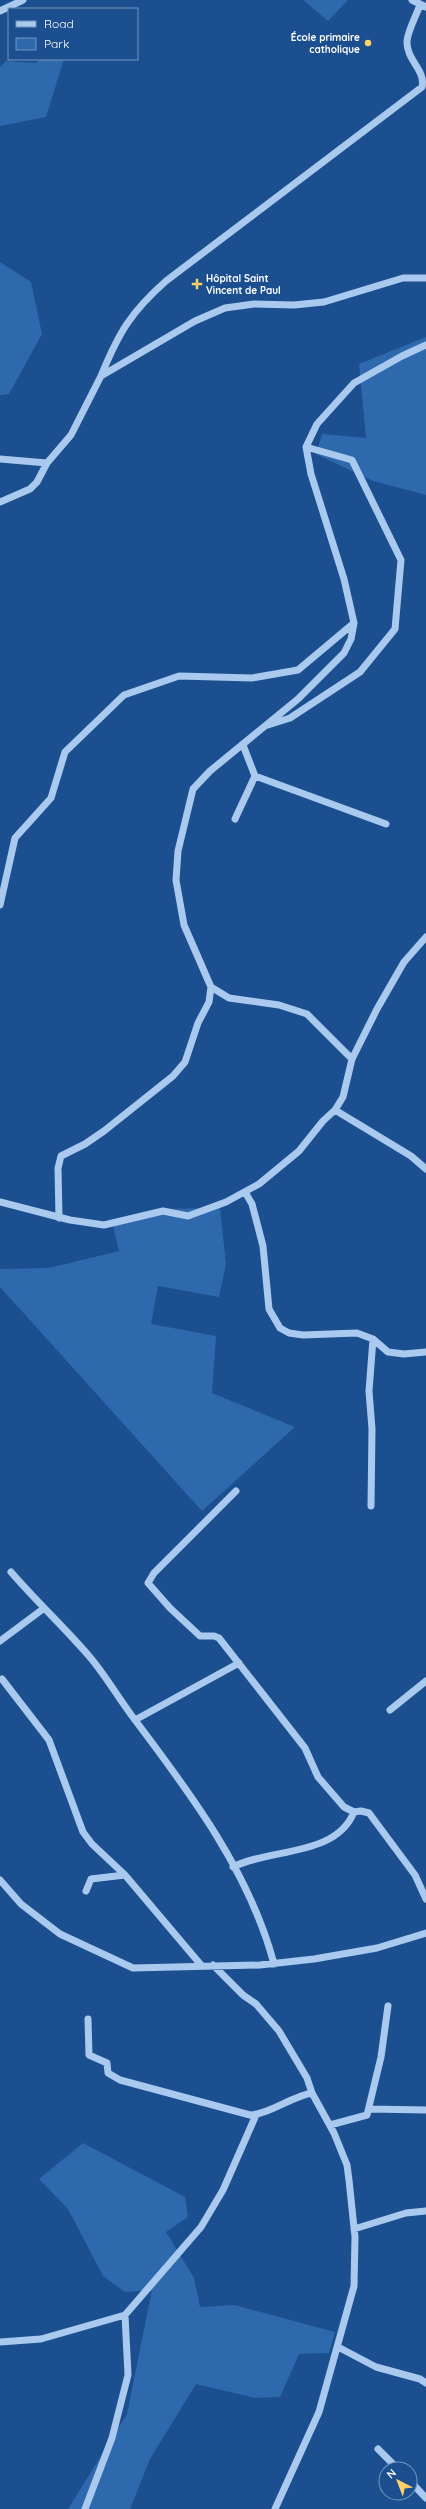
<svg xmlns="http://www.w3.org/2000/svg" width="426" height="2509" font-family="Quicksand,sans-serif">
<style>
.green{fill:#2e69ad}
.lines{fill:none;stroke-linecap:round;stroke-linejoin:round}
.minor{stroke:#a9c9ee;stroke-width:7}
.poi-dot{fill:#ffd166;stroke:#1b4f8f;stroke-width:1.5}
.labels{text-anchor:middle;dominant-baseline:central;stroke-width:4;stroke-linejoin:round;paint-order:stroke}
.poi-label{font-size:10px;font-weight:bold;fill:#fff;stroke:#1b4f8f;text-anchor:end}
</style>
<rect width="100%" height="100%" fill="#1b4f8f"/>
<path class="green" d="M303,0h45l-20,21z
M40,59h24l-18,58 -46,9v-59l6,-6 30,2z
M0,262l31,20 11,52 -33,60 -9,1z
M426,337v158l-53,-14 -57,-27 6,-20 44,4 -7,-74z
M220,1208l6,56 -7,33 -61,-11 -7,38 65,12 -4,57 83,34 -93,84 -202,-224v-18l49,-1 70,-17 -7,-30 52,-12z
M83,2143l102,54 3,20 -22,15 28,46 6,29 34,-2 101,27 -6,21 -30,1 -19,43 -25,1 -59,-14 -46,75 -20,50h-62l59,-95 25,-124 -27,2 -22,-16 -35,-67 -29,-30z"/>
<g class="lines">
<path class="minor" d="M412,0l14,7
M0,11l23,-11
M101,376c18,-44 30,-64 65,-95l256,-194c4,-17 -16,-27 -15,-46 1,-11 9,-25 13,-36
M0,459l47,4
M0,502l30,-13 7,-7 10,-19 24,-28 30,-59 94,-55 30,-13 29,-4 40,1 30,-3 79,-24h23
M268,725l22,-7 70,-46 35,-43 6,-69 -49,-100 -46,-13
M243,745l12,31 131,48
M235,819l20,-43
M0,905l15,-67 36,-40 14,-46 59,-57 55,-19 73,2 46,-8 56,-47
M211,987l18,11 50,7 28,9 45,45
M335,1110l76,46 15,13
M245,1192l7,12 11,42 6,63 11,19 9,5 14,2 54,-2 16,6 15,13 16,2 22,-2
M0,1202l70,18 34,5 59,-14 25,5 38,-14 33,-18 40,-33 24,-30 12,-11 8,-13 9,-38 25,-50 27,-47 22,-25
M59,1218l-1,-50 3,-12 24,-12 19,-13 69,-55 12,-14 13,-39 11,-21 2,-15 -27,-62 -8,-45 2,-29 15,-62 17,-18 88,-72 46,-46 7,-14 3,-16 -10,-44 -33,-105 -5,-27 11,-23 37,-41 48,-27 24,-11
M236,1491l-82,82 -6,10 22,25 30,28h14l5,2 86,110 13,29 26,30 10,5 7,-1 8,2 46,62 11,24
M371,1506l1,-77 -3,-38 4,-52
M11,1572c25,29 53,55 78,84 17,20 30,43 46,64 56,74 115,153 139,244
M0,1641l43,-32
M2,1679l47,61 34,92 9,12 33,31
M390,1710l36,-29
M135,1720l104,-57
M233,1867c37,-19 103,-10 121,-55
M0,1880l21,24 39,30 73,34 127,-3 54,-6 63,-11 49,-15
M86,1891l5,-12 34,-4 76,90
M213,1965l30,30 13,9 23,27 28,47 5,15 22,40 13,32 2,15 6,57 -1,49 -35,126 -44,97
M88,2019l1,36 18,8 1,10 12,7 130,35c20,-1 40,-18 62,-22
M369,2109l57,1
M330,2125l37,-10 14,-58 7,-51
M354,2229l52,-16 20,-2
M0,2342l41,-3 84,-24 76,-88 22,-37 33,-75
M338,2347l38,20 44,12 6,4
M378,2449l20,20
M410,2481l16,17
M85,2509l27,-71 16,-63 -3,-60"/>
</g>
<g class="poi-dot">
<circle cx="368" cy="43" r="4"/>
<path d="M195 278h4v4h4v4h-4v4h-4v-4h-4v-4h4z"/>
</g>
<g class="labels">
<g class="poi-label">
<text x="360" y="37">École primaire<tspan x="360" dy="12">catholique</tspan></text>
<text x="206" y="278" text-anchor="start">Hôpital Saint<tspan x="206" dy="12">Vincent de Paul</tspan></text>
</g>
</g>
<rect x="8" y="8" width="130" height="52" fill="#1b4f8f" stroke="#7695bc"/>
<rect x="16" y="21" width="20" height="6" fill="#a9c9ee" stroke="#7695bc"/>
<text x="44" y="28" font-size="12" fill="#ffffff">Road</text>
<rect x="16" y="38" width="20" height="12" fill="#2e69ad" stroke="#7695bc"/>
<text x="44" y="48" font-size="12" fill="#ffffff">Park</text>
<g transform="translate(398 2481) rotate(318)"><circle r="19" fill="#1b4f8f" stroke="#7695bc"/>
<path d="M0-3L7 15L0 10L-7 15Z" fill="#ffd166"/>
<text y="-6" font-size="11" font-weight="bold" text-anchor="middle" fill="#ffffff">N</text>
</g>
</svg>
